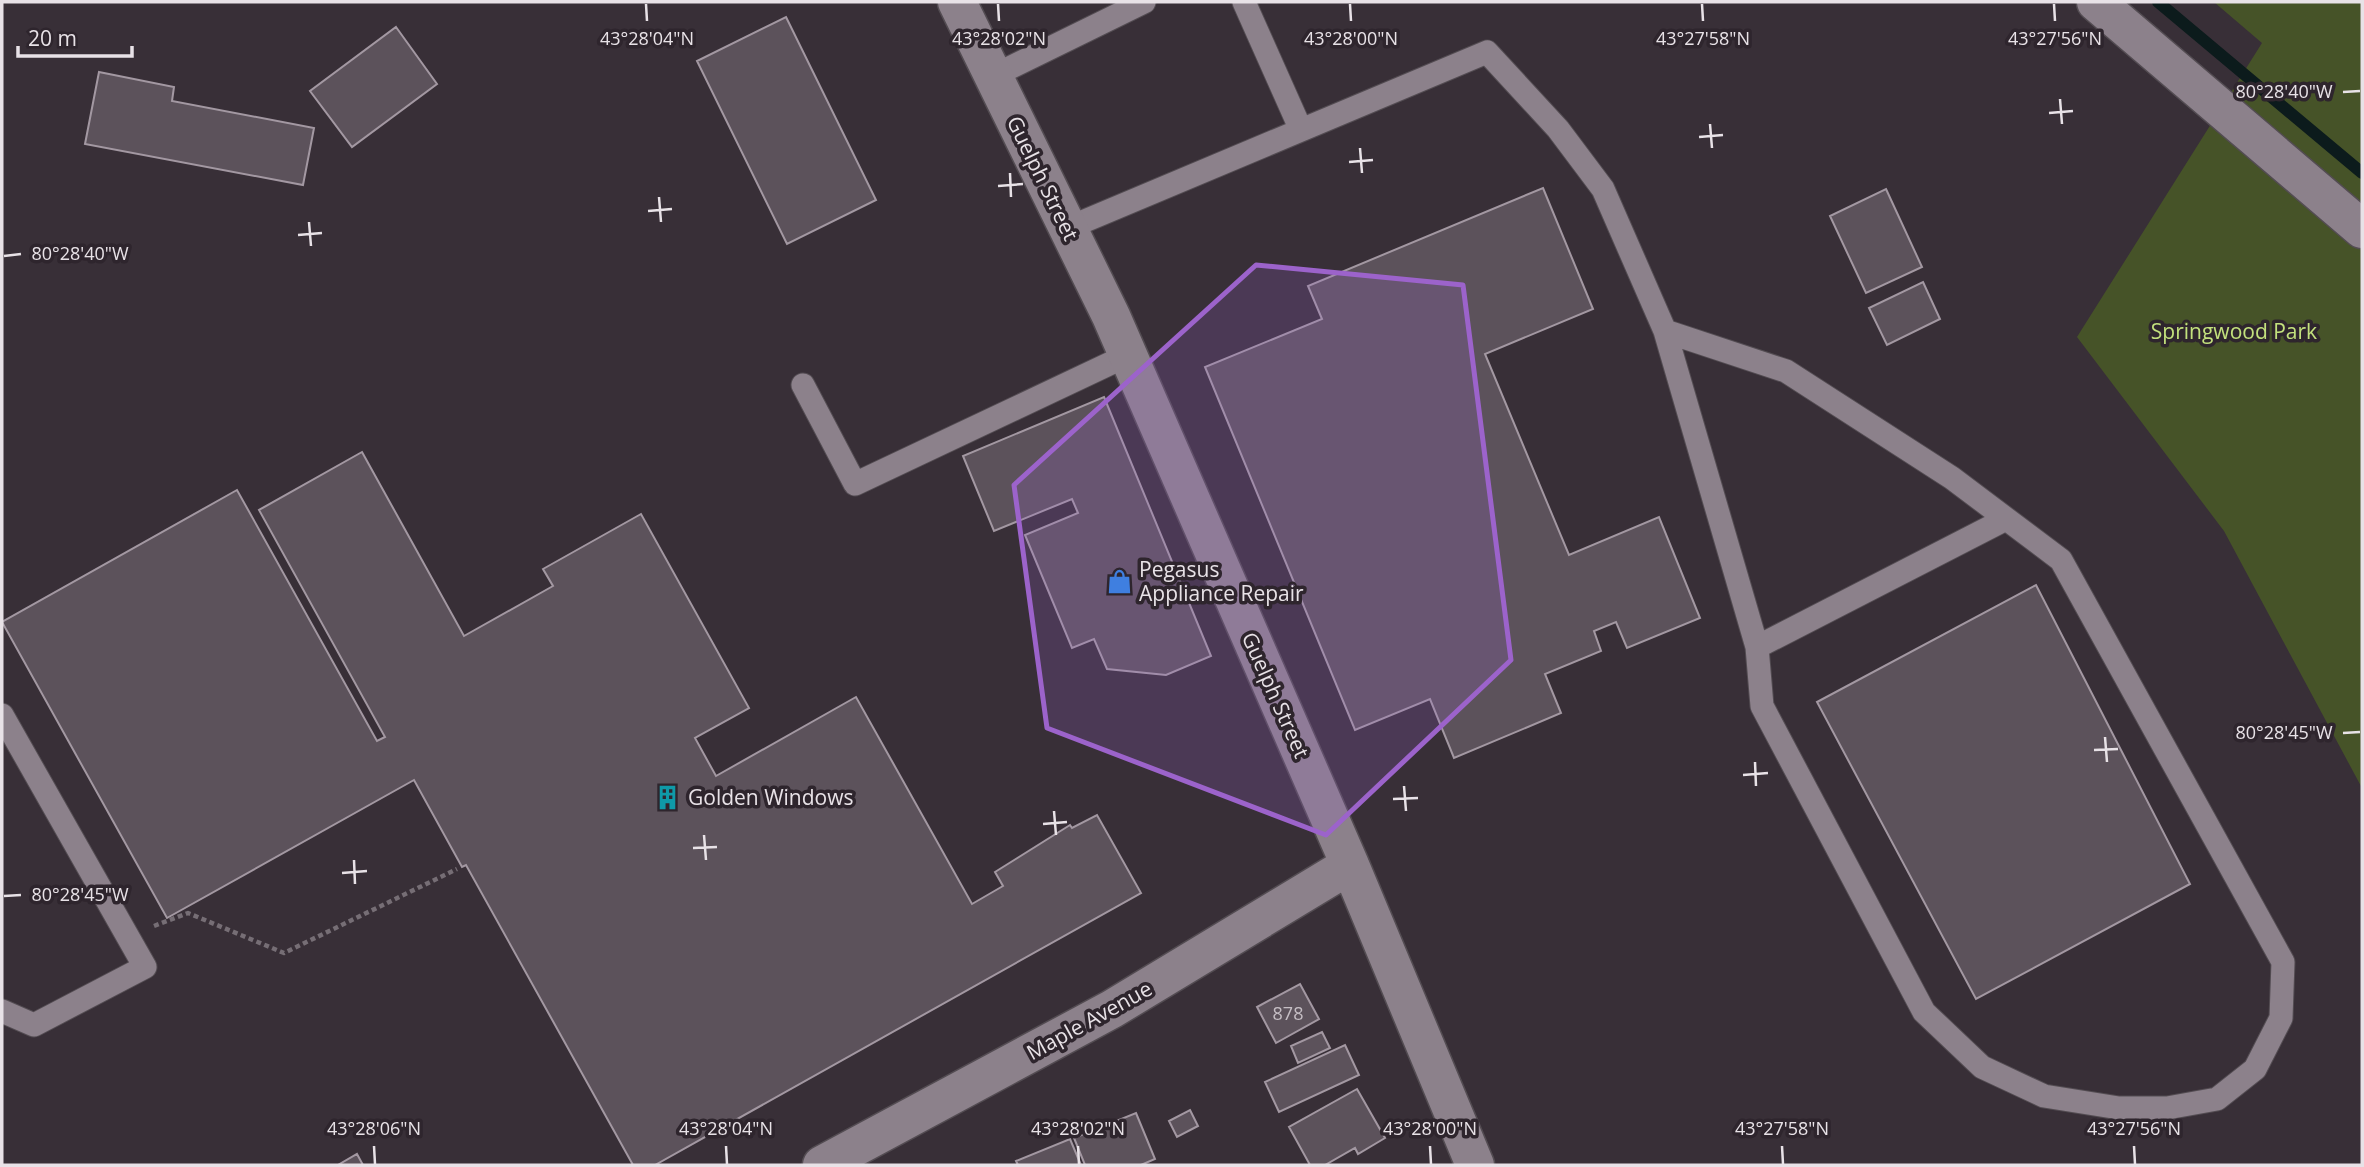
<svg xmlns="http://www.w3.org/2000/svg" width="2364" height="1167" font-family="'Open Sans',sans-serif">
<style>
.green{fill:#465328}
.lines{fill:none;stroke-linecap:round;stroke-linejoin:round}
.stream{stroke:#0c1b1c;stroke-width:12}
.building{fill:#5c525b;stroke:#a398a2;stroke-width:2}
.service-casing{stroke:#534c52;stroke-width:25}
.minor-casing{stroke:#534c52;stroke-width:41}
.path{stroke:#766e75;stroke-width:4.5;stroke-dasharray:5 3.5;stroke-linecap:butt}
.service{stroke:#8c818b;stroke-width:23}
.minor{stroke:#8c818b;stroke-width:38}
.marked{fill:#9c63cb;fill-opacity:0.2;stroke:#9c63cb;stroke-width:5;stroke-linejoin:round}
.ticks{fill:none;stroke:#e8e2e7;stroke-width:2.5}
.labels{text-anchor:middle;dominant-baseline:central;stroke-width:7;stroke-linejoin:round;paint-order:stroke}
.number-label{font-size:18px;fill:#c5bec4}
.street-label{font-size:21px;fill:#e8e2e7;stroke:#2e252d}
.park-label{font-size:21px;fill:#c3e17d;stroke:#2e252d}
.poi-label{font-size:21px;fill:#e8e2e7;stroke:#2e252d;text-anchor:start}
.ticks-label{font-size:18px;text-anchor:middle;fill:#e8e2e7;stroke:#2e252d;stroke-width:7;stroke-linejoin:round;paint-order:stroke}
</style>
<rect width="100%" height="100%" fill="#382f37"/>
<path class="green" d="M2214,2h148v786l-138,-257 -147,-194 185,-294z"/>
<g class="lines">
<path class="stream" d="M2158,2l204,171"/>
</g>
<path class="building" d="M786,17l90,183 -89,44 -90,-183z
M396,27l41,57 -85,63 -42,-56z
M99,72l75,15 -2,14 142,27 -11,57 -218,-41z
M1543,188l50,121 -108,45 84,201 90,-38 41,101 -73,30 -11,-26 -22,9 7,20 -56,23 16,39 -107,45 -24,-59 -75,31 -150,-363 117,-48 -14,-33z
M1886,189l36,78 -56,26 -36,-77z
M1923,282l17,37 -53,26 -18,-37z
M1104,397l107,259 -45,19 -59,-6 -13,-30 -22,9 -47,-113 53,-22 -6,-14 -78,32 -31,-75z
M362,452l102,184 89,-50 -10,-17 98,-55 108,194 -54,30 21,38 140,-79 116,207 31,-18 -8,-14 75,-47 2,3 25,-13 44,78 -486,272h-22l-167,-300 -4,2 -48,-87 -247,138 -165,-296 235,-132 140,251 8,-4 -126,-227z
M2036,585l154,299 -214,115 -159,-297z
M1300,984l19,35 -43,24 -19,-36z
M1322,1032l8,16 -32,15 -7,-17z
M1345,1045l14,30 -80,37 -14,-30z
M1357,1089l28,49 -27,16 -3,-6 -30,17h-15l-21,-38z
M1190,1110l8,16 -21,11 -8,-16z
M1136,1113l19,46 -14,6h-56l-11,-27z
M1070,1139l11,26h-63l-2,-4z
M357,1154l6,11h-25z"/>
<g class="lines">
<defs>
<path id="service" d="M1244,2l57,128
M993,76l151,-74
M1068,228l419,-176 71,77 45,60 62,142 92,316 5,59 162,306 58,55 62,29 75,12h48l50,-9 38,-30 26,-51 2,-56 -222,-402 -109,-82 -166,-107 -121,-40
M803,385l52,99 273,-129
M1757,647l249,-128
M2,715l143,252 -111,58 -32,-14"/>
<path id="minor" d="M957,2l154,314 239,549 125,300
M2096,2l266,227
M822,1165l290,-156 238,-144"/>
</defs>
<use href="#service" class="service-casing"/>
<use href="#minor" class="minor-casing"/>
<path class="path" d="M154,926l34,-13 96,40 173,-84"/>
<use href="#service" class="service"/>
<use href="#minor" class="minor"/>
</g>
<path class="marked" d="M1256,265l207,20 48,375 -185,175 -279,-107 -33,-243z"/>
<path class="ticks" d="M646,4l1,17M998,4l1,17M1350,4l1,17M1702,4l1,17M2054,4l1,17M2343,92l17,-1M2060,99l2,25M2049,113l24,-2M1710,124l2,24M1699,137l24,-2M1360,148l2,25M1349,162l24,-2M1010,173l1,24M998,186l25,-2M659,197l2,25M648,211l24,-2M309,222l2,24M298,235l24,-2M4,256l17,-2M2343,733l17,-1M2105,737l2,25M2094,750l24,-1M1755,762l1,24M1743,775l25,-2M1404,786l2,25M1393,799l25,-1M1054,811l2,24M1043,824l24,-2M704,835l2,25M693,848l24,-1M354,860l1,24M342,873l25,-2M4,896l17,-1M374,1146l1,18M726,1146l1,18M1078,1146l1,18M1430,1146l1,18M1782,1146l1,18M2134,1146l1,18"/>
<defs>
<symbol id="shop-bare" viewBox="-9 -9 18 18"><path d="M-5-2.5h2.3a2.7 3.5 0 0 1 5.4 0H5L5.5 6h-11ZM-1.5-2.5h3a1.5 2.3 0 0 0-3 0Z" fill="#3f7fe0" stroke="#2e252d" stroke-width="2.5" paint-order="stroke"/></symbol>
<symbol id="building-bare" viewBox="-9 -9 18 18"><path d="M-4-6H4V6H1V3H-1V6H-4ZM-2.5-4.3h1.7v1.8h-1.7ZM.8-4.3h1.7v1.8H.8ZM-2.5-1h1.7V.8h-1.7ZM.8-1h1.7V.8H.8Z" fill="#0f9aa8" stroke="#2e252d" stroke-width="2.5" paint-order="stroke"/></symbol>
</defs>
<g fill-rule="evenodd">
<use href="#shop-bare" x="1102" y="564" width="35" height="35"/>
<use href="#building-bare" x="650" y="780" width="35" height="35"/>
</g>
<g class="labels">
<g class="number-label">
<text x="1288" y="1013">878</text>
</g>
<g class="street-label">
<text transform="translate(1043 178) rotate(64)">Guelph Street</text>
<text transform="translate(1276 695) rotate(66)">Guelph Street</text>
<text transform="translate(1089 1020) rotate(-29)">Maple Avenue</text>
</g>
<g class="park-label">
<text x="2234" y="331">Springwood Park</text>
</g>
<g class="poi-label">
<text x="1139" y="569">Pegasus<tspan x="1139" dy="24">Appliance Repair</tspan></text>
<text x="688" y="797">Golden Windows</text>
</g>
</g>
<g class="ticks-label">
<text x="647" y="45">43°28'04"N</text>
<text x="999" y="45">43°28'02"N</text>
<text x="1351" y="45">43°28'00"N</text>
<text x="1703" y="45">43°27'58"N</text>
<text x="2055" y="45">43°27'56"N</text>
<text x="2284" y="98">80°28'40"W</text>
<text x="80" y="260">80°28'40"W</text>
<text x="2284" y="739">80°28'45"W</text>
<text x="80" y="901">80°28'45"W</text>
<text x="374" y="1135">43°28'06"N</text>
<text x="726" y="1135">43°28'04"N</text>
<text x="1078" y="1135">43°28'02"N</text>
<text x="1430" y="1135">43°28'00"N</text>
<text x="1782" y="1135">43°27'58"N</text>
<text x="2134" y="1135">43°27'56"N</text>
</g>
<rect width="2364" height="1167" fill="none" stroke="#e8e2e7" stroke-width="7"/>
<path d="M18 46v10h114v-10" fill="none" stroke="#e8e2e7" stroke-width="3.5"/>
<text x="28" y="46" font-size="21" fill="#e8e2e7" stroke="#2e252d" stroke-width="5" paint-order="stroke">20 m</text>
</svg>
